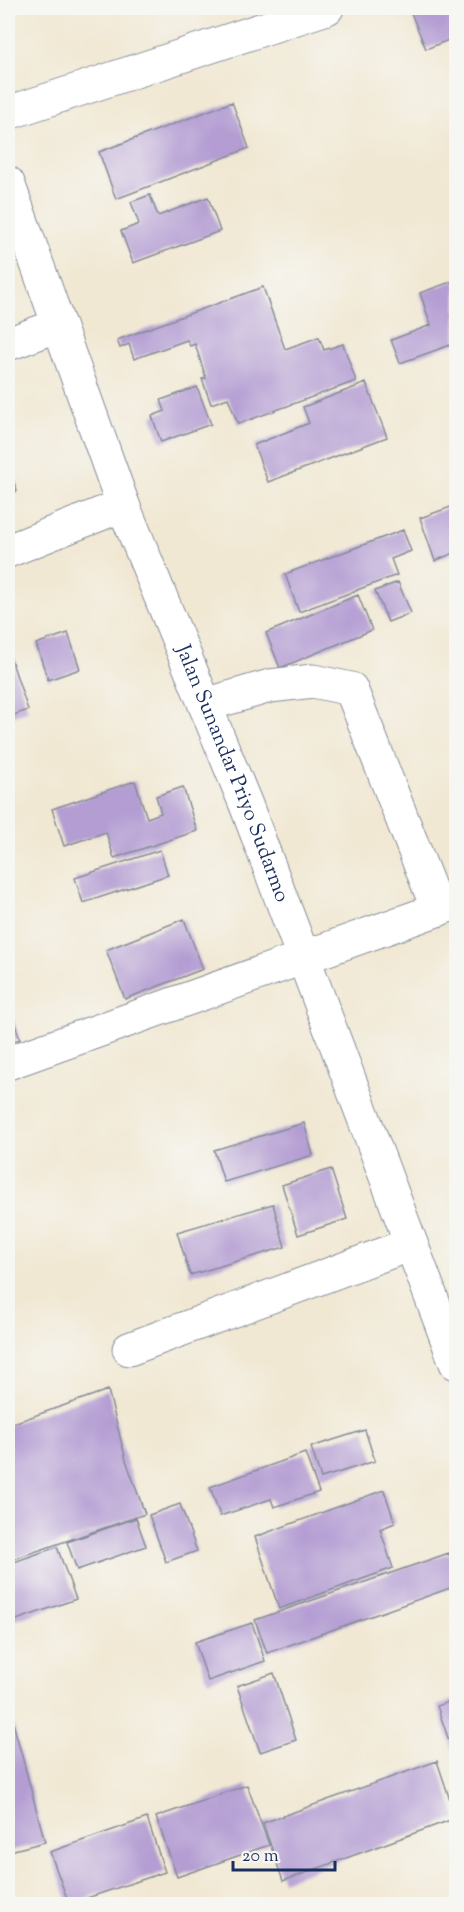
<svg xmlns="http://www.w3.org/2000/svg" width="464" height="1912" font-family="'Sorts Mill Goudy',serif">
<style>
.building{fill:#b49dd3}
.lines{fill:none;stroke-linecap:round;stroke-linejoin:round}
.minor-casing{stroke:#868c98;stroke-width:35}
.major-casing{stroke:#868c98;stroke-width:35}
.minor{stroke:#fff;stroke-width:33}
.major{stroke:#fff;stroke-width:33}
.labels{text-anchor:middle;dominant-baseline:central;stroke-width:4.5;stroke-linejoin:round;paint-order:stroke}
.street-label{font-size:21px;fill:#1b2f5e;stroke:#f6f6f2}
</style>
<rect width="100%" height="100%" fill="#f6f6f2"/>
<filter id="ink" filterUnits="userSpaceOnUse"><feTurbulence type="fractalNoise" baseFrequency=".0167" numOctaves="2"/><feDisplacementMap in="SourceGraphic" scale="12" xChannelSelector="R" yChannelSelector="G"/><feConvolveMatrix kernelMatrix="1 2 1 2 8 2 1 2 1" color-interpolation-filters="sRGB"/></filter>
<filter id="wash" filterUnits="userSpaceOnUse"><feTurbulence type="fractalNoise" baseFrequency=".008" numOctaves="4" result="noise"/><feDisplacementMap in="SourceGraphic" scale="24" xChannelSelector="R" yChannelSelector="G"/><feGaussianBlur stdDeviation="1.35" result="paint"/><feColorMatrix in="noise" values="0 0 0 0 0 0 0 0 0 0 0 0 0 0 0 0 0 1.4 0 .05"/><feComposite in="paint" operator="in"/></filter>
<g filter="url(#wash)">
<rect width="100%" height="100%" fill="#f1e8d3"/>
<g id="blocks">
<path class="building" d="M409,8h47v29l-30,12z
M232,102l17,46 -133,51 -17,-47z
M150,195l8,21 50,-19 12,34 -87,32 -12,-32 18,-7 -8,-22z
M456,280v63l-56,20 -9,-23 40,-15 -11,-32z
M263,287l22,62 34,-12 5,13 19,-6 13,37 -118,43 -10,-26 -17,6 -9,-25 4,-1 -11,-34 -5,2 -3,-6 -53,19 -5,-15 -9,4 -3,-8z
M366,383l21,54 -119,45 -14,-37 55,-22 -6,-16z
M197,387l14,37 -50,18 -9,-26 13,-5 -4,-11z
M8,465l9,26 -9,4z
M456,505v47l-21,9 -15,-43z
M403,530l8,21 -20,8 6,16 -98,37 -14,-38z
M398,582l13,31 -23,9 -13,-31z
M358,595l14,35 -92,38 -14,-35z
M68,633l12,36 -32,11 -12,-36z
M8,656h2l18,54 -20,7z
M135,781l12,37 14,-5 -5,-17 27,-9 14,44 -83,27 -8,-26 -42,14 -12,-37z
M160,850l8,25 -85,28 -8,-25z
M184,919l19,50 -78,30 -19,-49z
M8,1004l12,35 -12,4z
M304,1123l9,32 -89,27 -10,-32z
M331,1169l16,50 -49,16 -16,-50z
M273,1204l12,43 -95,28 -13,-43z
M108,1390l18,70 19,54 -137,47v-136z
M365,1430l10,31 -54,17 -10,-31z
M305,1453l14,39 -45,15 -3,-8 -51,17 -10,-29z
M384,1490l11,33 -15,6 13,39 -114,41 -24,-72z
M180,1504l17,47 -31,11 -17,-47z
M136,1518l10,28 -69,24 -10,-28z
M57,1547l19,52 -68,24v-59z
M449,1553l7,23v10l-189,67 -12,-33z
M252,1623l13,38 -57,20 -13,-39z
M274,1673l22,67 -36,12 -23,-66z
M456,1699v62l-19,-55z
M11,1715l34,127 -35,9 -2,-9v-126z
M437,1761l19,57 -173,63 -20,-58z
M247,1785l22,60 -92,32 -21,-60z
M147,1818l18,54 -96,32 -19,-52z"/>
</g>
</g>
<g filter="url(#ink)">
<use href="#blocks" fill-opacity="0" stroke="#868c98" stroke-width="1.5"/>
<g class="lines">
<defs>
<path id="minor" d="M8,113l319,-105
M8,344l51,-19
M8,551l115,-46
M205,705l65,-19 43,-5 38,8 87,221
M8,1063l448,-160
M129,1349l282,-105"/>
<g id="major">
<path id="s1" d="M8,183l115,322 123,300 210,558"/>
</g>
</defs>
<use href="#minor" class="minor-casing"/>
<use href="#major" class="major-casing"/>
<use href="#minor" class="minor"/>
<use href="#major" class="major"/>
</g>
</g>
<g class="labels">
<g class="street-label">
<text stroke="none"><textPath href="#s1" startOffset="632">Jalan Sunandar Priyo Sudarmo</textPath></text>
</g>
</g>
<rect width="464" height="1912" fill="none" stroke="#f6f6f2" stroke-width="30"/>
<path d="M233 1861v9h102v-9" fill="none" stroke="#1b2f5e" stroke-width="3"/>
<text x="242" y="1861" font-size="18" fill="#1b2f5e" stroke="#f6f6f2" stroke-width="4.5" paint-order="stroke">20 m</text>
</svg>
